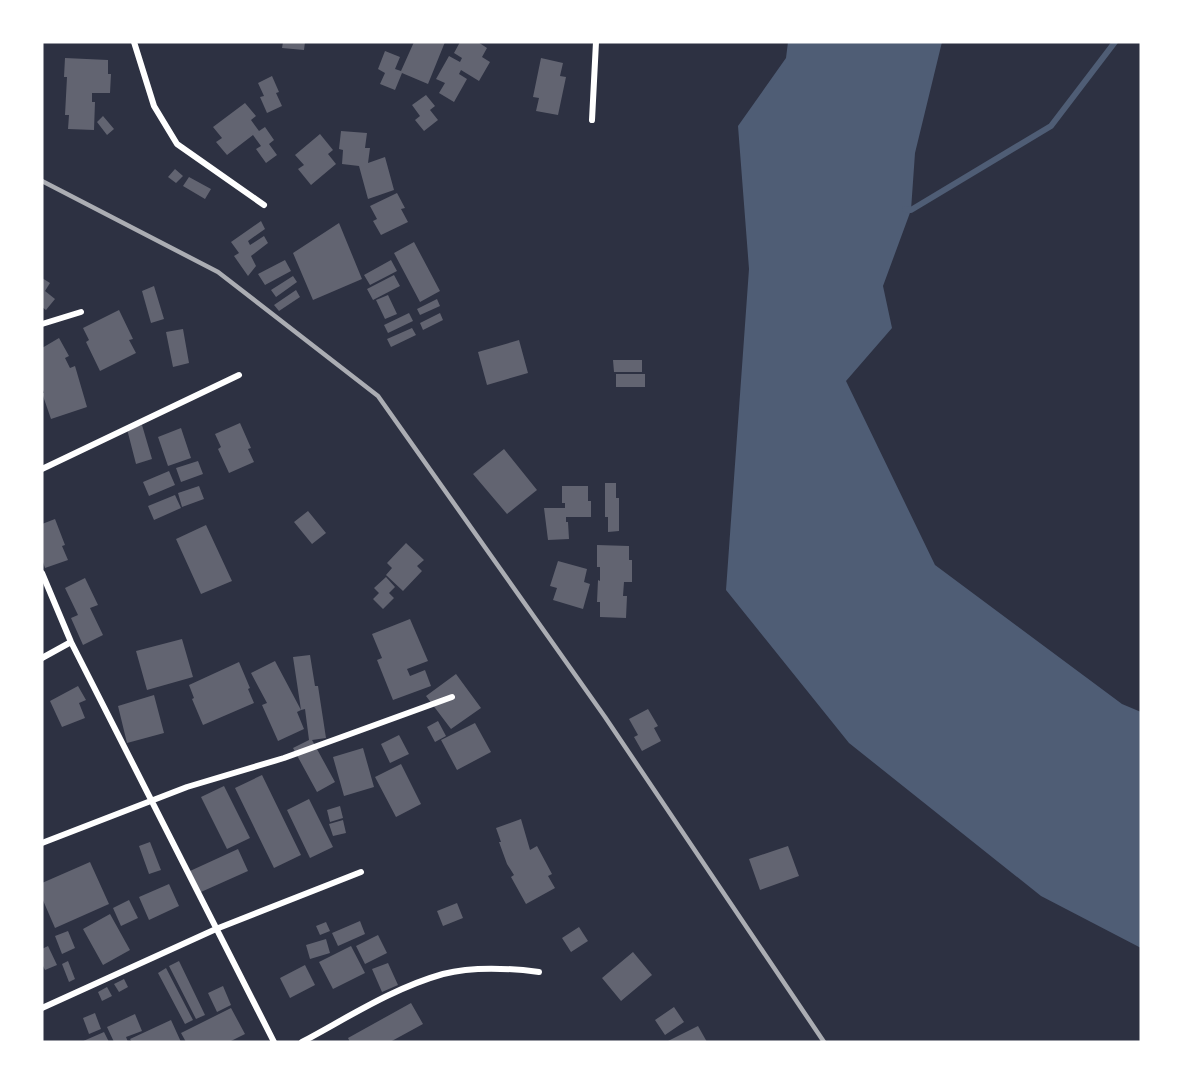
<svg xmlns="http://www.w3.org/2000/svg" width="1183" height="1084" font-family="Merriweather,serif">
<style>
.water{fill:#4f5d75}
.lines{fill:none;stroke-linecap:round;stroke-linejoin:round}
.stream{stroke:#4f5d75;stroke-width:6}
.building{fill:#626471}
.minor{stroke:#fff;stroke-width:6}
.rail{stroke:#abadb3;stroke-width:4.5}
</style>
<rect width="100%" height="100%" fill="#2d3142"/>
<path class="water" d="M788,42h154l-27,111 -4,57 -28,76 9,42 -46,53 89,184 187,139 19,8v236l-100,-52 -192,-153 -123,-153 23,-321 -11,-143 48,-68z"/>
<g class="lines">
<path class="stream" d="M905,209l6,1 140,-84 64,-84"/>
</g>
<path class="building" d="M283,42h22l-1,8 -22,-2z
M414,42h31l-17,42 -26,-11 -7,17 -15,-6 5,-11 -7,-4 7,-18 15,6 -5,12 6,2z
M460,42h18l9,6 -5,9 8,5 -11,19 -18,-11 -2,4 8,5 -13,23 -15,-9 6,-10 -9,-4 13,-23 11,6 2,-4 -8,-5z
M65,58l43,2v14h3l-1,19h-18v9h3l-1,28 -26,-1 1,-14h-4l2,-38h-3z
M541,58l22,5 -3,13 6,1 -8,38 -22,-4 3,-13 -6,-1z
M272,76l7,16 -3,1 6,13 -15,7 -7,-16 4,-1 -6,-13z
M426,95l9,11 -5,4 8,10 -14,11 -9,-11 5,-4 -8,-11z
M245,103l11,13 -5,4 8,11 6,-4 9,13 -5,4 8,11 -11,8 -10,-14 5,-3 -8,-11 -26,20 -11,-13 6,-4 -9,-11z
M103,116l11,13 -7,6 -10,-13z
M341,131l26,2 -2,15h5l-2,15 17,-6 9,33 -26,9 -9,-33 -17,-2 1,-14 -4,-1z
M320,134l13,16 -5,4 8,10 -25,21 -13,-16 6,-4 -9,-10z
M175,169l8,7 -7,7 -8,-6z
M189,177l22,12 -6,10 -22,-13z
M397,193l8,15 -4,1 7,13 -27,13 -8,-14 4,-2 -7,-13z
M261,221l4,8 -17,12 2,4 14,-9 4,7 -17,13 5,10 -8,10 -14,-20 5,-3 -8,-11z
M339,223l23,56 -49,21 -20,-47z
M414,242l26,49 -20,11 -26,-49z
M285,260l6,11 -26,14 -7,-11z
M391,260l6,11 -27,14 -6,-10z
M394,275l6,11 -27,14 -6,-11z
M293,276l4,6 -21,15 -5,-7z
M42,278l8,5 -5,8 10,8 -9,11 -4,-3z
M154,286l10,33 -13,4 -9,-32z
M296,290l4,7 -21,14 -5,-6z
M388,295l9,19 -12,5 -9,-19z
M437,299l3,7 -20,9 -3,-6z
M119,310l14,29 -4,1 7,13 -36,18 -14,-29 3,-2 -6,-12z
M409,313l4,8 -25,12 -4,-8z
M440,313l3,7 -20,10 -3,-7z
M412,328l4,7 -25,12 -4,-8z
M183,329l6,34 -16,4 -7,-35z
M59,338l10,18 -4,2 5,10 5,-2 12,41 -36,12 -9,-26h2l-2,-6v-39z
M519,340l9,33 -41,12 -9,-33z
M613,360h29v12h-28z
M616,374h29v13h-29z
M240,423l11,25 -3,1 6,13 -25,11 -11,-24 3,-2 -6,-13z
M142,425l10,34 -16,5 -9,-35z
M181,428l10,30 -23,8 -10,-29z
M504,449l33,41 -30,24 -34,-40z
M198,461l5,13 -22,8 -5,-14z
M169,471l6,14 -26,11 -6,-14z
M605,483h11v15h3v33l-11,1v-15h-3z
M199,486l5,13 -22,8 -4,-14z
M562,486h26v15h3v16h-25v5h2l1,17 -21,1 -4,-32h21v-5h-3z
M175,495l6,13 -27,12 -6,-14z
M308,511l18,22 -14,11 -18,-22z
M55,519l10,26 -3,1 6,14 -23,8 -3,-9v-35z
M206,525l26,56 -31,13 -25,-55z
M406,543l18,17 -7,6 5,5 -19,20 -17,-16 6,-7 -5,-5z
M597,545l32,1v14h3v22h-8l-1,14h4l-1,22 -26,-1v-15h-3l1,-22 2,1v-14h-3z
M558,561l29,8 -3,13 6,2 -7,25 -30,-9 4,-12 -7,-2z
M386,577l9,10 -6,6 5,5 -11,11 -10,-10 6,-6 -5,-5z
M85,578l13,27 -8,3 13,27 -20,10 -12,-27 7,-3 -13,-27z
M410,619l18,42 -21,8 3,7 15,-6 6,16 -38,14 -16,-40 5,-2 -10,-24z
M182,639l11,38 -46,13 -11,-39z
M310,655l5,31h3l8,52 -14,2 23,42 -18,10 -24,-44 16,-8 -4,-31 -4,1 -8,-53z
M275,661l26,49 -4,2 7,17 -26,12 -16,-36 5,-2 -16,-30z
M239,662l11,26 -2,1 6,14 -51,22 -11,-26 2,-1 -5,-13z
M456,674l25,34 -30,21 -25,-33z
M78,686l8,14 -7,3 6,15 -23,9 -12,-26z
M154,695l10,38 -37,10 -9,-37z
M648,709l10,17 -4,2 7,13 -19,10 -8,-14 4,-2 -9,-16z
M438,721l8,15 -11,6 -8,-15z
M475,723l16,29 -34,18 -16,-30z
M399,735l10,19 -19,9 -9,-19z
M363,748l11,39 -30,9 -11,-39z
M401,764l20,40 -25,13 -21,-40z
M262,775l39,80 -27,13 -39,-80z
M224,786l26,52 -23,11 -26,-52z
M309,799l24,48 -23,11 -23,-48z
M340,806l3,12 -13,4 -3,-12z
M521,819l9,31 7,-4 15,28 -4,2 7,12 -29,16 -15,-27 3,-2 -7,-11 -8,-22h2l-5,-14z
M343,820l3,13 -13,3 -4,-12z
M150,842l11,28 -12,4 -10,-28z
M788,846l11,30 -39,14 -11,-31z
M238,849l10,22 -47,21 -11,-21z
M90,862l19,42 -54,24 -13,-30v-15z
M169,884l10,22 -30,14 -10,-23z
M129,900l9,18 -17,8 -8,-18z
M457,903l6,15 -20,8 -6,-15z
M110,914l20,36 -27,15 -20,-36z
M360,921l5,13 -27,12 -6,-13z
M326,922l4,9 -10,4 -4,-9z
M579,927l9,14 -17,11 -9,-14z
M68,931l7,17 -13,6 -7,-18z
M378,935l9,18 -22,11 -9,-18z
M326,939l4,14 -20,6 -4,-14z
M48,946l9,19 -12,5 -3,-6v-15z
M351,946l14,27 -32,16 -14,-27z
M633,952l19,23 -31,26 -19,-23z
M68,961l7,18 -6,3 -7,-18z
M179,961l26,54 -9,4 -27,-53z
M388,963l10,22 -16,7 -10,-23z
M305,965l10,20 -25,13 -10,-20z
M166,968l27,52 -8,4 -27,-51z
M124,979l4,8 -9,5 -5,-8z
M223,986l8,19 -14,7 -9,-19z
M107,987l5,9 -10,5 -4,-9z
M411,1003l12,21 -33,18h-40l-2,-4z
M674,1007l10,15 -19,13 -10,-15z
M231,1008l14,26 -16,8h-43l-5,-9z
M95,1013l6,16 -12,5 -6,-16z
M135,1014l7,17 -16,6 2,5h-14l-7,-15z
M171,1020l10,22h-49l-2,-3z
M698,1026l9,16h-41z
M104,1032l5,10h-28z"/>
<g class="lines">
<path class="minor" d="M134,42l20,64 23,38 87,61
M592,120l4,-78
M42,324l39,-12
M42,469l197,-94
M42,573l29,69 203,400
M42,658l29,-16
M42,843l145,-56 97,-29 168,-61
M42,1008l174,-79 145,-57
M302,1042c45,-24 91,-54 141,-68 31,-8 65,-6 96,-2"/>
<path class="rail" d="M42,181l176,91 160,124 227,321 219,325"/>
</g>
<rect width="1183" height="1084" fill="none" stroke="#ffffff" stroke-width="87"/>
</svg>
